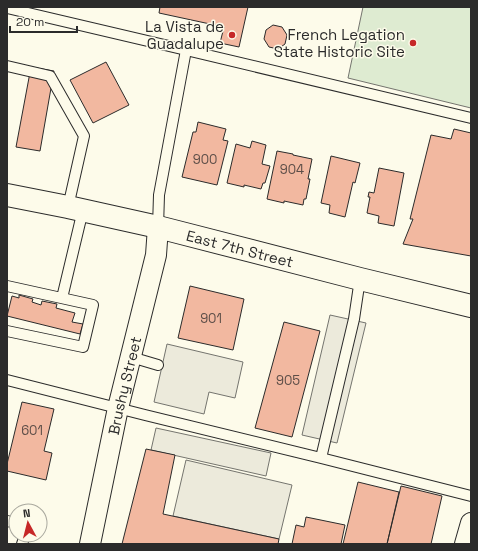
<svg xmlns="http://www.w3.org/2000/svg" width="478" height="551" font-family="'Space Grotesk',sans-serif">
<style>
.green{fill:#deebd1;stroke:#74746e}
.parking{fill:#eceadb;stroke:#74746e}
.building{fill:#f2b8a0;stroke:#2b2b2b}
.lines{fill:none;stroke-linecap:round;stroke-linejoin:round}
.service-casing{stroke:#2b2b2b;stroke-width:12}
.minor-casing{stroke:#2b2b2b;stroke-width:22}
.primary-casing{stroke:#2b2b2b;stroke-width:24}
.service{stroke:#fdfbea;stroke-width:10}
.minor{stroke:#fdfbea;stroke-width:20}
.primary{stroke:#fdfbea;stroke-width:22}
.poi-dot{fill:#c62828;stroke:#fdfbea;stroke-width:1.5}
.labels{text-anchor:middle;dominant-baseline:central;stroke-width:3;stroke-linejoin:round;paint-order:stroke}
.number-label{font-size:13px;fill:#5d4e48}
.poi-label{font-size:15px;fill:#2b2b2b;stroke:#fdfbea;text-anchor:end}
.street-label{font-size:15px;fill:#2b2b2b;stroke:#fdfbea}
</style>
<rect width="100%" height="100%" fill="#fdfbea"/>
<path class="green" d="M363,7h108v101l-123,-30z"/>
<path class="parking" d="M330,315l36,8 -29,120 -35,-8z
M167,344l76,18 -8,36 -26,-6 -5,22 -50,-12z
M156,428l115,25 -5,23 -115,-26z
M186,460l106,25 -13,54 -106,-23z"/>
<path class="building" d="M160,7h88l-9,40 -19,-4 4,-16 -65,-14z
M273,25l9,2 5,8 -2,9 -7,5 -9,-2 -5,-8 2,-9z
M106,62l23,43 -36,18 -23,-43z
M31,67l23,4 -14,80 -24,-4z
M198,122l28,7 -3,11 5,1 -11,44 -35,-8 11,-45h3z
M454,129l17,4v123l-68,-12 10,-25h-3l21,-84 20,4z
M252,141l14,4 -4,19 8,2 -5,17h-2l-2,6 -17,-4v2l-17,-4 9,-39 14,4z
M277,151l16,3v1l19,4 -4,20h2l-4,20h-2l-1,6 -19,-4v2l-17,-4z
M331,156l29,7 -5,20 -2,-1 -8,35 -16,-4 1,-8 -9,-2z
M379,168l25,5 -10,53 -16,-3 1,-7 -12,-3 3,-16h-2l1,-5 5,1z
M190,286l54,13 -11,51 -55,-12z
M19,295l14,4 -1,3 9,3 1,-4 15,3 -1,4 19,5 -3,9 11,2 -3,10 -73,-18 5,-20 7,2z
M284,322l36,9 -28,106 -37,-9z
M22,402l32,7 -10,42 8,2 -6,27 -39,-9v-7z
M146,449l29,6 -12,59 116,25 -1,5h-156z
M358,482l41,10 -12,52h-44z
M401,486l41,10 -11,48h-44z
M306,517l39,8 -4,19h-49l4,-19 8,2z"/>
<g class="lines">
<defs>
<path id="service" d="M7,8l179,42 285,68
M7,66l43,10 34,60 -16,71
M158,227l1,-32 27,-145
M7,286l86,19 -10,42 -76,-16
M62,298l21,-88
M131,357l27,8
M7,380l138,35 176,43 150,38
M321,458l33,-139 6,-40
M7,521l9,2
M22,544l3,-9"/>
<g id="minor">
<path id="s1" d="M90,544l28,-136 38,-153 2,-28"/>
<path d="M465,544l6,-21"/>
</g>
<g id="primary">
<path id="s2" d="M7,195l61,12 90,20 202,52 111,27"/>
</g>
</defs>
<use href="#service" class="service-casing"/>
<use href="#minor" class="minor-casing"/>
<use href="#primary" class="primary-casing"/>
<use href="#service" class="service"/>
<use href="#minor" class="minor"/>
<use href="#primary" class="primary"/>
</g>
<g class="poi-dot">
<circle cx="232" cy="35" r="4"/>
<circle cx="413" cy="43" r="4"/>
</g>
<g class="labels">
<g class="number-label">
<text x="205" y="159">900</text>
<text x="292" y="169">904</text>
<text x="211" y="318">901</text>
<text x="288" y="380">905</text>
<text x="32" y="430">601</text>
</g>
<g class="poi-label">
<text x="224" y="26">La Vista de<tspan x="224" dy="17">Guadalupe</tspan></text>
<text x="405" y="34">French Legation<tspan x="405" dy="17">State Historic Site</tspan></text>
</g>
<g class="street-label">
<text stroke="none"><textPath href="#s2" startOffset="239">East 7th Street</textPath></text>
<text stroke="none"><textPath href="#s1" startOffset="162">Brushy Street</textPath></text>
</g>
</g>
<rect width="478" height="551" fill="none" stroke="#2b2b2b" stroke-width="16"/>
<g transform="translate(28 523) rotate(353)"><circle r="19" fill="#fdfbea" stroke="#a9a89e"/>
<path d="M0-3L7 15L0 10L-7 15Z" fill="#c62828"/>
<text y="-6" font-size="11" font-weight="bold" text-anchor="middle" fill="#2b2b2b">N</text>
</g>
<path d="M10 26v6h67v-6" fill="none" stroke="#2b2b2b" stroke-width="2"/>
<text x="16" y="26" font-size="12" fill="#2b2b2b" stroke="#fdfbea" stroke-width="3" paint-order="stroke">20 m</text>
</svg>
